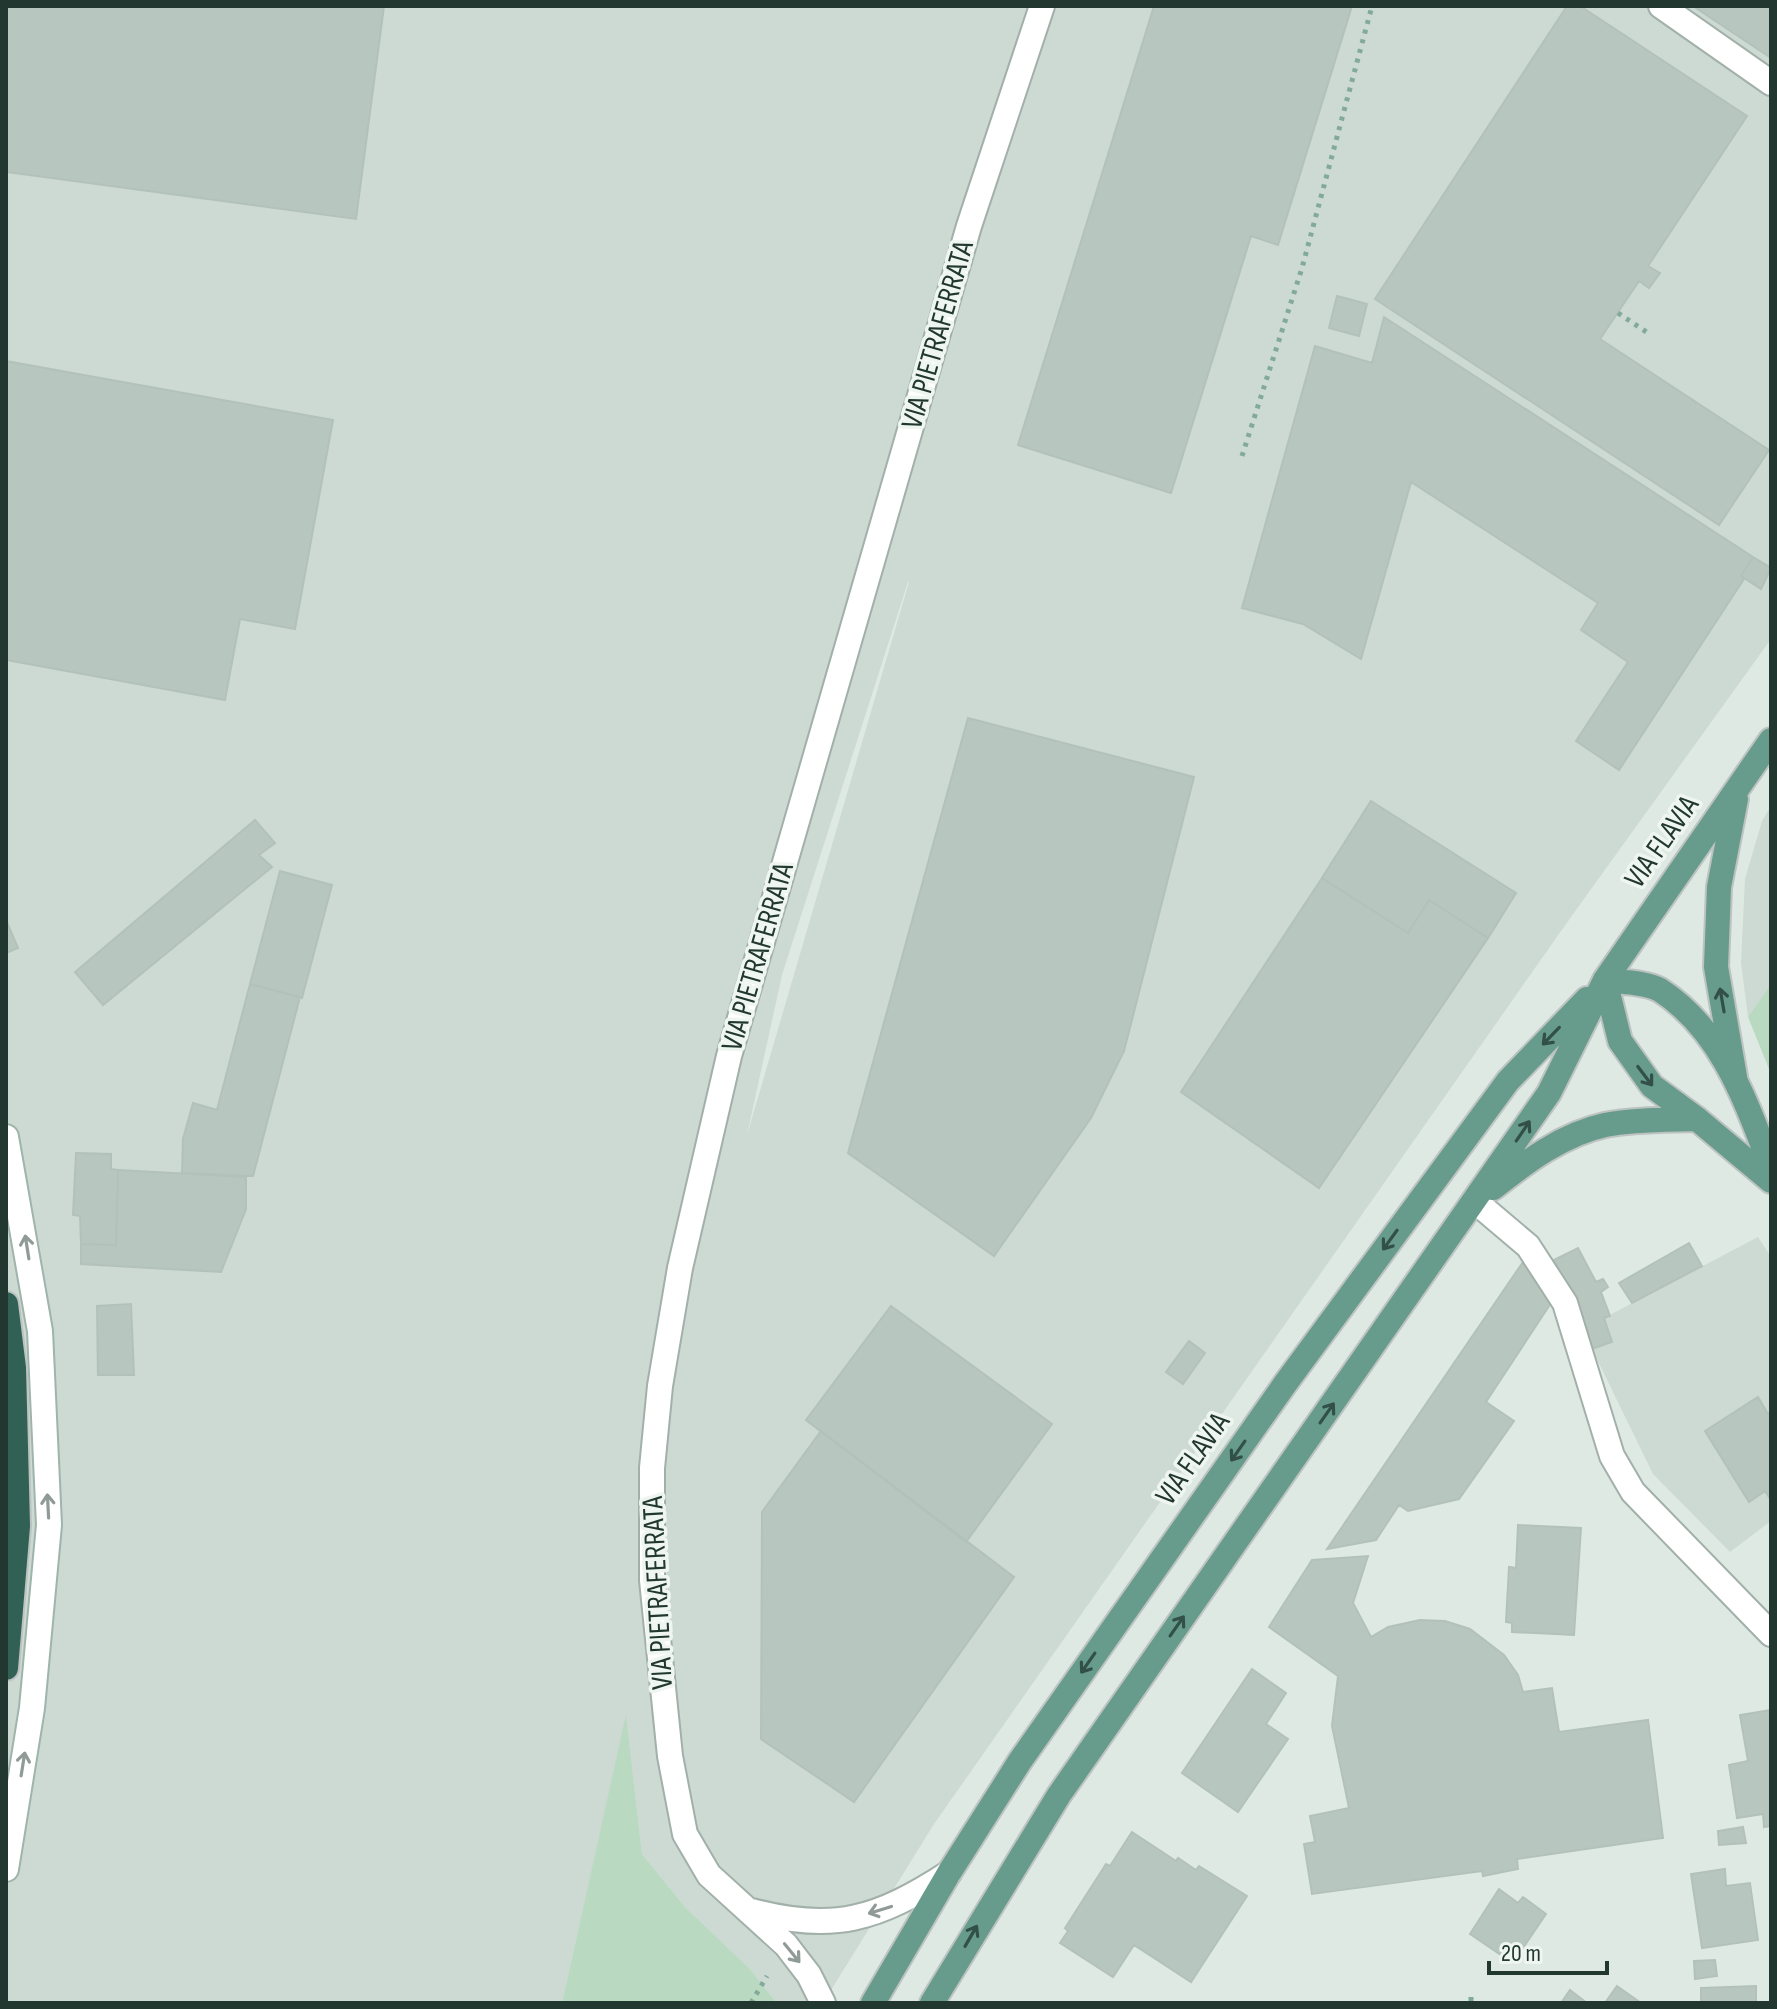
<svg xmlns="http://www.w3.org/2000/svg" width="1777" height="2009" font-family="'Sofia Sans Condensed',sans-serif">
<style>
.built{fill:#cdd9d3;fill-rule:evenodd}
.green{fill:#b9d9c0}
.building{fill:#b8c6c0;stroke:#b2c2ba;stroke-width:2}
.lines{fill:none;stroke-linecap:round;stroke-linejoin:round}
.street-casing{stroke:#a2b0aa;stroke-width:28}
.secondary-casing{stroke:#9fb4ab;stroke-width:28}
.primary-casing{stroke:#bcc3c1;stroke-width:28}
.highway-casing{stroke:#bcc3c1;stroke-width:28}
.path{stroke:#82aa9b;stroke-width:5;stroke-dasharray:4 6;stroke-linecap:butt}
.street{stroke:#fff;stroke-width:24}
.secondary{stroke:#fff;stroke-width:24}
.primary{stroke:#679b8b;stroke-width:24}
.highway{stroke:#306154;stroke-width:24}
.oneway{stroke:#325047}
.oneway2{stroke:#909b98}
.labels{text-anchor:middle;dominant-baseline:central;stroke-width:7;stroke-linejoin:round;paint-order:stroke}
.street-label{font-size:30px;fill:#213730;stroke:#eff6f2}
</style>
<rect width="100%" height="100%" fill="#dfe9e4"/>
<path class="built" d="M6,6h1765v633l-205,285 -632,900 -111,179h-46l-28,-35 -64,-61 -43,-53 -16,-136 -64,285h-556zM908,582h1l-162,553 35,-160z
M1771,806v178l-23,33 -7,-54 4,-84 17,-58z
M1758,1237l13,20v264l-41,31 -77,-78 -61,-125 20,-8 -8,-23z"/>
<path class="green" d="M1771,984v90l-23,-57z
M626,1715l16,139 43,53 64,61 28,35h-215z"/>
<path class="building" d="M6,6h378l-28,213 -350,-47z
M1154,6h198l-74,239 -27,-9 -80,257 -153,-48z
M1567,6h13l167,110 -99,150 12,7 -11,15 -10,-7 -39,58 169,111 -50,75 -344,-226z
M1693,6h78v52z
M1337,296l30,8 -8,32 -30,-8z
M1384,317l369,240 -12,19 3,3 -125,191 -43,-29 52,-79 -47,-32 17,-27 -187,-121 -50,177 -58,-35 -61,-16 73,-262 57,17z
M6,361l327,59 -38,209 -55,-10 -15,81 -219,-40z
M1753,557l18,11 -10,21 -20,-13z
M968,718l226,59 -70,274 -33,67 -97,138 -146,-103z
M1371,801l145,92 -28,45 -59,-38 -21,33 -86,-55z
M255,820l20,23 -16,12 13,12 -169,138 -28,-33z
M280,871l52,14 -30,113 -52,-14z
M1322,878l86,55 21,-33 59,38 -169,250 -138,-96z
M6,920l12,28 -12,5z
M250,984l50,13 -47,179 -71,-3 1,-34 10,-36 24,7z
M76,1153l35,1v15l7,1 -2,75 -35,-1 -1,-28 -7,-1z
M118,1170l128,7v32l-25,63 -140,-8v-20l35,1z
M1689,1243l13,23 -70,37 -13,-20z
M1578,1248l18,34 7,-3 5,8 -7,5 9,24 -6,2 8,24 -20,7 -17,-48 -21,-41z
M1525,1259l26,44 -65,99 28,19 -55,78 -51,12 -9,-6 -23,35 -49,9z
M131,1304l3,71h-36l-1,-69z
M891,1306l161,118 -86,118 -160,-122z
M1189,1341l16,12 -22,31 -17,-12z
M1758,1397l10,17 3,-2v88l-6,-9 -16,11 -44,-71z
M821,1431l193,146 -160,225 -93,-63 1,-227z
M1518,1525l63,3 -7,107 -62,-3v-9l-6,-1 3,-55 7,1z
M1368,1556l-15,47 18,34 17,-10 32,-7 25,1 25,8 34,26 14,20 5,17 29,-4 7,44 89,-12 15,118 -146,21 1,10 -35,7 -1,-5 -170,23 -8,-50 11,-2 -5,-26 39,-8 -17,-82 6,-50 -69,-49 43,-67z
M1252,1669l34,24 -20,31 22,15 -50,73 -56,-39z
M1771,1710v116l-7,1 -1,-13 -26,4 -8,-53 19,-4 -8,-46z
M1743,1827l3,16 -27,2 -1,-14z
M1132,1832l44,29 2,-3 18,12 3,-4 48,30 -56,86 -57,-37 -21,32 -53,-34 8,-12 -3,-3 41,-64 4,2z
M1725,1869l1,17 24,-3 8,57 -56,8 -11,-74z
M1499,1889l19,14 5,-6 23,17 -25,37 -6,-4 -8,12 -37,-25z
M1715,1960l2,16 -22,3 -1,-18z
M1617,1986l24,17h-36z
M1756,1986v17h-55v-15z
M1570,1990l17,13h-26z"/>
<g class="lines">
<defs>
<path id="street" d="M1661,6l110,77
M1476,1202l52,44 37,57 47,153 21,36 138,142
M752,1911c82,22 126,8 197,-38
M823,2003l-14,-28 -23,-30 -77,-70 -24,-41 -15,-78 -18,-176v-112l8,-82 20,-118 49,-212 240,-830 73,-220"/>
<path id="secondary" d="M6,1137l34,194 9,194 -17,183 -26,161"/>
<path id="primary" d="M1605,980l15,61 32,45 45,33 74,62
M1605,980c16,2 41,2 55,10 62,40 86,112 111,177
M1735,1077l-19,-110 3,-80 17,-88
M1493,1188c33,-26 70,-54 112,-63 30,-6 63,-5 92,-6
M873,2003l76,-130 71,-112 265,-377 223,-303 79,-82
M932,2003l127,-208 490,-702 56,-113 166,-240"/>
<path id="highway" d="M6,1304l8,64 4,158 -12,142"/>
</defs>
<use href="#street" class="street-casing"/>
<use href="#secondary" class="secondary-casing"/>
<use href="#primary" class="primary-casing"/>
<use href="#highway" class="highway-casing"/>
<path class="path" d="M1618,313l33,22
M1242,456l60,-188 70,-262
M1471,1997v6
M751,2003l16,-27"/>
<use href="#street" class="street"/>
<use href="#secondary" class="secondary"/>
<use href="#primary" class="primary"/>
<use href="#highway" class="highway"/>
</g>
<defs><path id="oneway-shaft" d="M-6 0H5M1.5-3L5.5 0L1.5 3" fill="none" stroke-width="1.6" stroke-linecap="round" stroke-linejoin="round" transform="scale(2)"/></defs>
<g class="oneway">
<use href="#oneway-shaft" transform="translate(1722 1000) rotate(-100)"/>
<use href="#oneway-shaft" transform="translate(1551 1036) rotate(134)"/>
<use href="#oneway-shaft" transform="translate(1645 1076) rotate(53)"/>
<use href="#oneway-shaft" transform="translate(1523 1131) rotate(-56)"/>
<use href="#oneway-shaft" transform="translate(1390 1240) rotate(126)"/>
<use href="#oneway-shaft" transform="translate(1327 1413) rotate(-55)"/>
<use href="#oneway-shaft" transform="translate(1238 1451) rotate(125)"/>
<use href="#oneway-shaft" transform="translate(1177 1626) rotate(-55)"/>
<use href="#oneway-shaft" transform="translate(1088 1663) rotate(125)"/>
<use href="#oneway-shaft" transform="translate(971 1936) rotate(-60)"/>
</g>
<g class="oneway2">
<use href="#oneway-shaft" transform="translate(27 1247) rotate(-99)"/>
<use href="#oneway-shaft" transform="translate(48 1506) rotate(-93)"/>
<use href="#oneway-shaft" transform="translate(23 1764) rotate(-81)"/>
<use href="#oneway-shaft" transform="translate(880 1910) rotate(163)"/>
<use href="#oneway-shaft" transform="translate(792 1953) rotate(51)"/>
</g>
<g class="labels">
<g class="street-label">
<text transform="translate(938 335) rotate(-74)">VIA PIETRAFERRATA</text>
<text transform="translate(1662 842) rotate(-55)">VIA FLAVIA</text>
<text transform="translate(758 957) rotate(-74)">VIA PIETRAFERRATA</text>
<text transform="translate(1193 1459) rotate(-55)">VIA FLAVIA</text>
<text transform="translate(658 1593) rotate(-93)">VIA PIETRAFERRATA</text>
</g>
</g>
<rect width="1777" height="2009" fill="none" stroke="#213730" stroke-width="16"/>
<path d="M1489 1961v12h118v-12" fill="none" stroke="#213730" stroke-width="4"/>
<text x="1501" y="1961" font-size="24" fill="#213730" stroke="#eff6f2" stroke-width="6" paint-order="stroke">20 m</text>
</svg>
